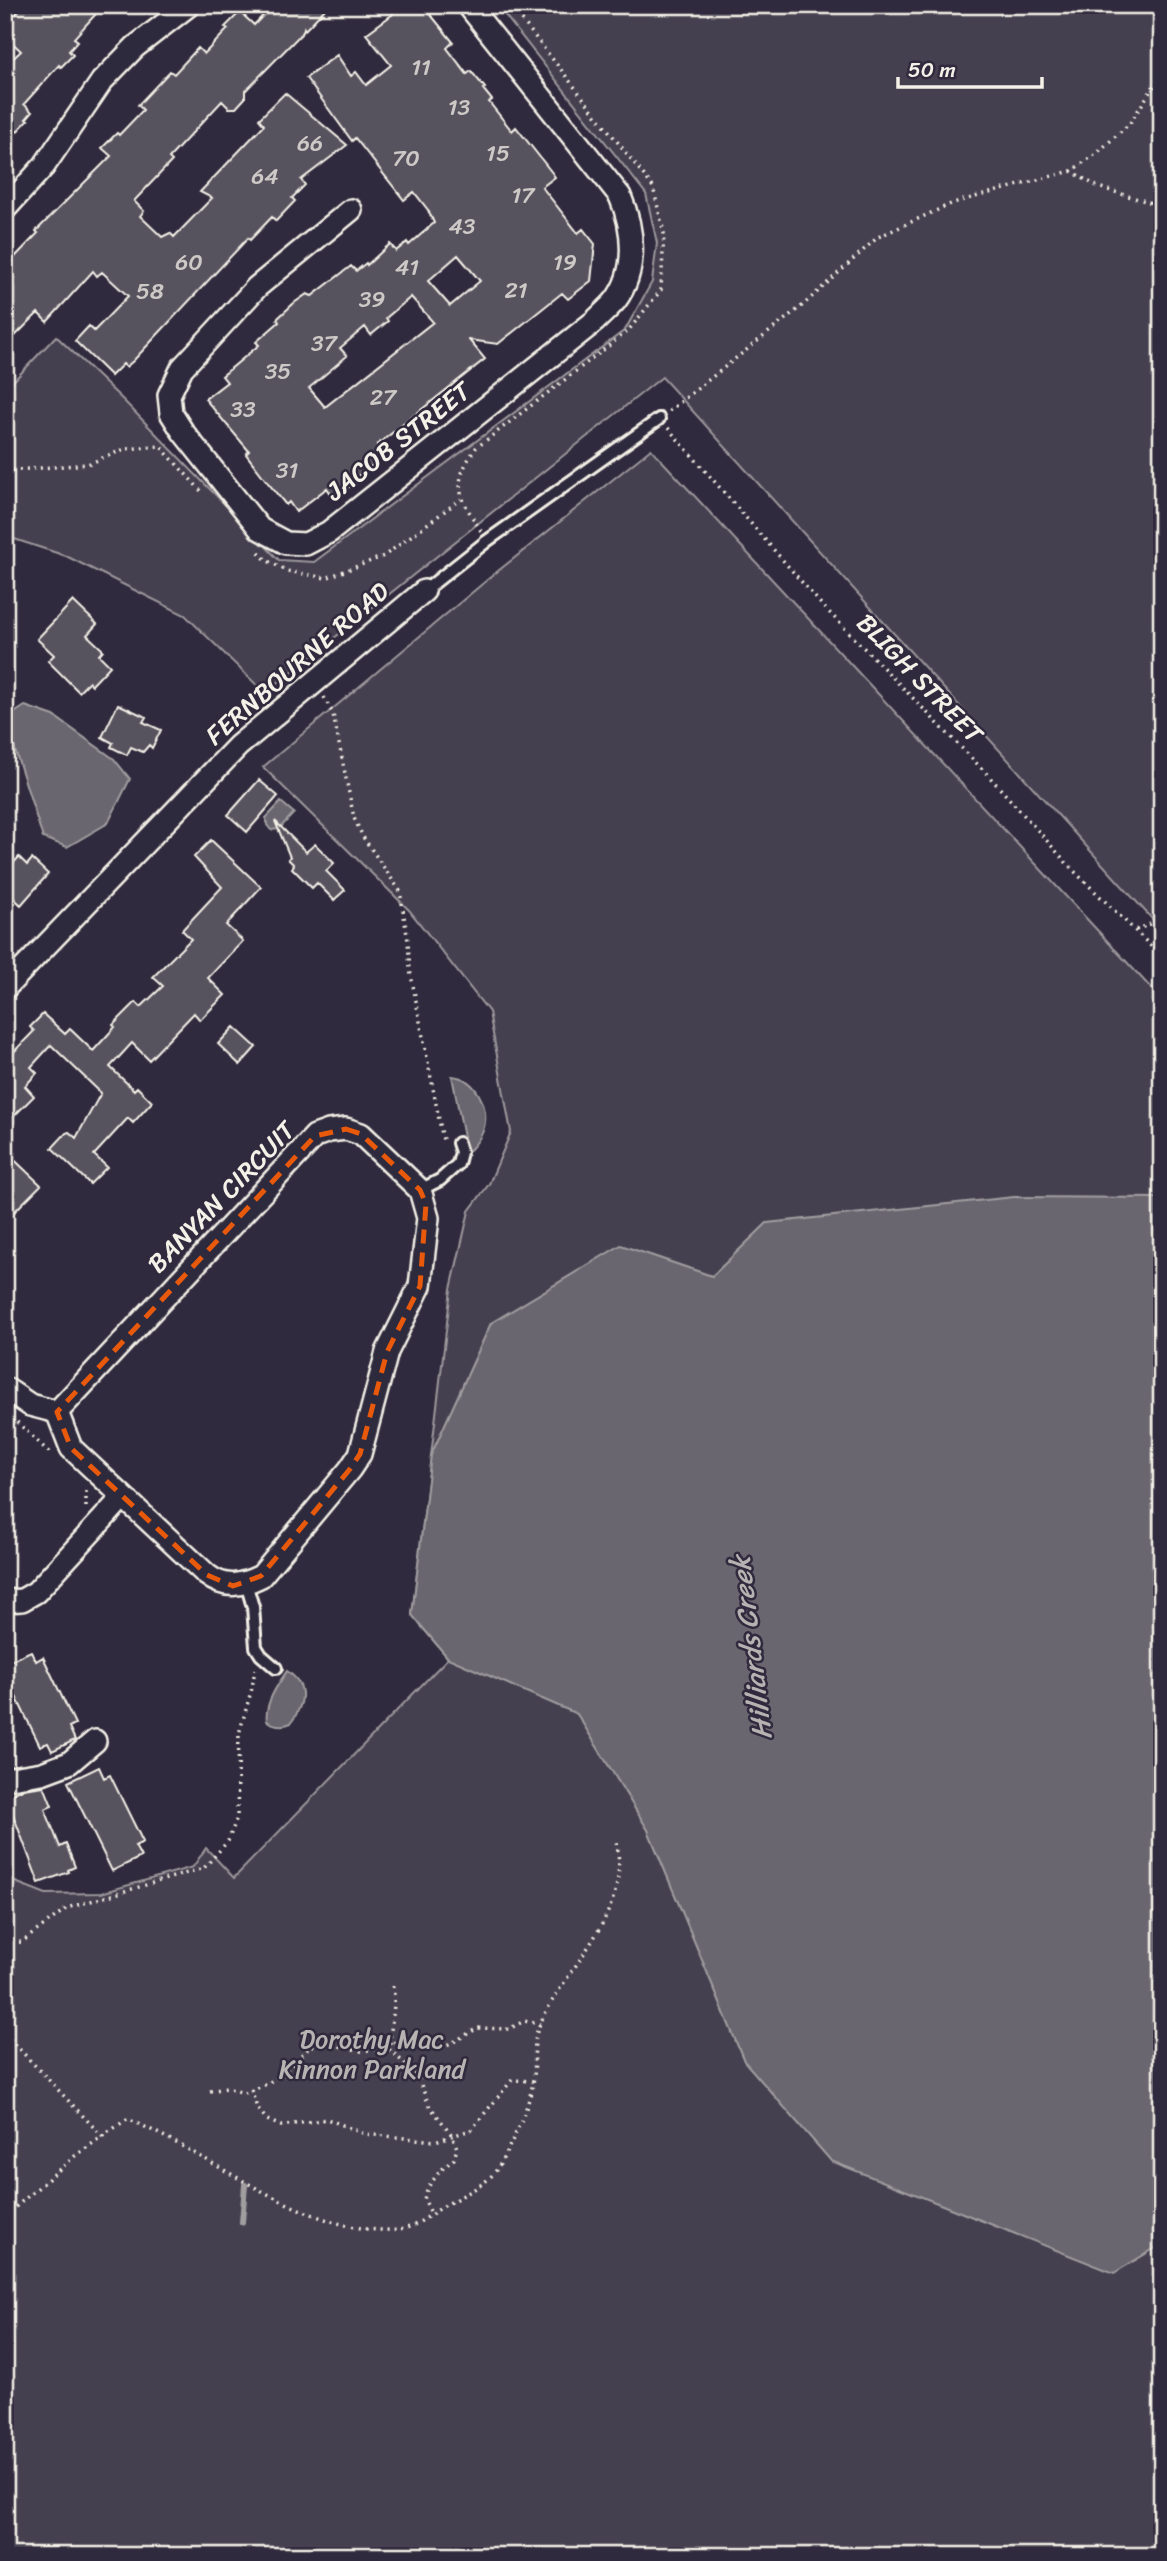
<svg xmlns="http://www.w3.org/2000/svg" width="1167" height="2561" font-family="Sriracha,sans-serif">
<style>
.green{fill:#454050;stroke:#9c989c;stroke-width:2}
.water{fill:#6a6670;stroke:#a19ea0;stroke-width:2}
.lines{fill:none;stroke-linecap:round;stroke-linejoin:round}
.stream{stroke:#a19ea0;stroke-width:6}
.building{fill:#56525f;stroke:#f4f1e8;stroke-width:2;fill-rule:evenodd}
.service-casing{stroke:#f4f1e8;stroke-width:16}
.minor-casing{stroke:#f4f1e8;stroke-width:26}
.path{stroke:#f4f1e8;stroke-width:3.5;stroke-dasharray:2 5;stroke-linecap:butt}
.service{stroke:#2f2a3d;stroke-width:10}
.minor{stroke:#2f2a3d;stroke-width:21}
.marked{fill:none;stroke:#e8590c;stroke-width:5;stroke-dasharray:14 9;stroke-linejoin:round}
.labels{text-anchor:middle;dominant-baseline:central;stroke-width:5;stroke-linejoin:round;paint-order:stroke}
.number-label{font-size:23px;fill:#ccc9c6}
.street-label{font-size:26px;fill:#f4f1e8;stroke:#2f2a3d}
.park-label{font-size:26px;fill:#b7b3b3;stroke:#2f2a3d}
.water-label{font-size:28px;font-style:italic;fill:#b6b2b2;stroke:#2f2a3d}
</style>
<rect width="100%" height="100%" fill="#2f2a3d"/>
<filter id="ink" filterUnits="userSpaceOnUse"><feTurbulence type="fractalNoise" baseFrequency=".0143" numOctaves="2"/><feDisplacementMap in="SourceGraphic" scale="14" xChannelSelector="R" yChannelSelector="G"/><feConvolveMatrix kernelMatrix="1 2 1 2 8 2 1 2 1" color-interpolation-filters="sRGB"/></filter>
<g filter="url(#ink)">
<path class="green" d="M497,5h665v925l-500,-553 -397,316 -80,-78 -119,-59 -61,-20v-146l51,-54 67,64 156,160 35,2 311,-232 27,-48 5,-39 -11,-49z
M651,449l511,551v1556h-1157v-678l41,16 55,-1 92,-26 13,-19 28,30 214,-220 -36,-43 39,-326 18,-78 20,-27 22,-52 -22,-120 -80,-102 -146,-143 230,-192z"/>
<path class="water" d="M25,706l29,10 60,43 16,20 -22,44 -41,24 -24,-9 -38,-119z
M281,802l13,11 -15,16 -8,1 -4,-5 -1,-7z
M452,1076c24,2 39,32 31,55 -3,8 -10,16 -16,22z
M1014,1197l148,1v1046l-48,29 -283,-112 -87,-100 -96,-231 -71,-116 -129,-56 -36,-43 19,-160 60,-132 130,-78 91,31 55,-53z
M287,1671c22,15 17,33 4,52 -9,4 -16,3 -24,-2 -3,-17 11,-37 20,-50z"/>
<g class="lines">
<path class="stream" d="M242,2222l3,-37"/>
</g>
<path class="building" d="M24,5h80l-30,33 4,3 -9,10 4,4 -12,12 -2,-2 -35,39 8,8 -6,7 2,1 -23,24v-78l16,-15 -16,-15v-11z
M273,5h56l-24,25 -1,-2 -1,4 -58,59v7l-9,10h-7l-7,-7 -53,57 3,3 -38,40 10,10 -4,5 22,21 8,-4 4,4 38,-39 -12,-6 64,-67 -5,-6 26,-26 62,52 -46,35 4,5 -13,13 3,3 -19,20 -4,-4 -22,23 -2,-2 -115,123 -7,6 -3,-3 -12,12 -36,-35 14,-15 5,5 34,-35 -26,-24 -5,4 -4,-5 -46,51 -9,-9 -33,33v-83l7,-7 2,2 24,-25 -2,-2 75,-75 -9,-8 15,-15 2,2 24,-25 -5,-5 32,-34 4,3 24,-26 6,6 24,-25 -3,-2 12,-12 4,-2 13,12z
M389,5h34l30,37 -6,6 20,26 4,-3 14,17 -2,1 9,11 -3,2 23,29 4,-4 37,47 2,3 -13,10 36,46 5,-4 12,15 -4,37 -23,18 -6,-6 -64,51 -29,-4 16,19 -108,86 8,11 -26,19 3,4 -29,18 -6,-9 -31,24 -7,-10 -3,3 -18,-22 -22,-29 3,-3 -44,-52 22,-17 -5,-6 37,-31 -3,-3 23,-20 -2,-3 17,-16 13,-9 5,2 39,-30 5,5 10,-8 1,2 23,-21 6,7 11,-9 2,3 25,-22 -6,-13 -14,-18 -10,8 -49,-62 -3,3 -46,-63 31,-23 14,21 5,-4 10,13 25,-20 -25,-31 27,-20zM458,255l22,26 -30,25 -22,-25zM411,297l22,25 -108,85 -16,-19 38,-32 -7,-8 25,-21 6,8 17,-14 -2,-3z
M73,601l24,23 -10,11 16,15 -4,5 11,11 -18,19 -3,-3 -10,10 -31,-31 6,-6 -17,-16z
M118,704l28,13 -3,5 18,8 -9,18 -3,-3 -6,7 -12,-5 -4,8 -16,-8 2,-4 -11,-6z
M259,780l19,16 -31,36 -19,-17z
M275,821l31,31 9,-8 19,19 -8,8 19,19 -11,10 -17,-17 -5,5 -20,-20 2,-3 -6,-6 2,-2z
M211,840l50,47 -35,38 17,16 -35,37 17,17 -25,25 -6,-7 -45,47 -17,-17 -22,24 24,23 3,-3 15,15 -19,21 -5,-5 -34,37 13,12 -17,17 -38,-36 14,-15 3,-1 7,6 25,-45 -50,-48 -20,22 6,6 -12,13 9,10 -29,29v-64l29,-30 -4,-4 13,-13 22,20 5,-5 23,22 22,-24 -2,-2 23,-23 5,5 22,-21 -10,-9 38,-38 -9,-9 40,-43 -28,-30z
M19,857l8,8 5,-6 16,15 -27,31 -16,-15v-4l7,-8 -7,-6z
M234,1027l22,20 -16,18 -22,-21z
M5,1151l36,34 -36,36z
M31,1651l5,10 7,-4 32,67 -6,3 6,13 -23,11 -4,-8 -8,3 -35,-72v-11z
M99,1767l5,11 6,-3 33,67 -8,4 6,11 -29,14 -44,-89z
M44,1786l8,20 -7,3 15,38 6,-3 9,23 -7,3 1,2 -30,11 -33,-87 17,-7z"/>
<g class="lines">
<defs>
<path id="service" d="M424,591l63,-50 172,-122
M420,1190l20,-10 18,-16 3,-12 -3,-9
M246,1583l7,24 3,40 5,8 15,13"/>
<path id="minor" d="M5,209l39,-43 58,-85 33,-34 54,-42
M351,210l-94,77 -75,81 -13,27 2,18 12,19 77,97 26,14 20,1 23,-12 266,-211c7,-7 14,-13 20,-20 23,-30 19,-72 5,-105l-152,-191
M5,988l233,-242 186,-155
M5,1388l25,17 27,7 14,36 136,127c18,14 34,11 54,1l89,-107 10,-15 27,-102 33,-66 8,-68 -8,-28 -59,-56 -15,-5 -17,2 -14,5 -258,276
M5,1601l17,-1 14,-8 87,-95
M5,1779l37,-6 27,-10 26,-22"/>
</defs>
<use href="#service" class="service-casing"/>
<use href="#minor" class="minor-casing"/>
<path class="path" d="M1071,171l27,16 64,19
M669,411l133,-105 76,-69 75,-34 118,-32 25,-17 34,-31 29,-45 3,-14
M668,428l152,175 168,172 86,96 88,86
M5,471l83,-7 37,-15 35,-3 43,47
M481,531c-22,-35 -31,-47 -5,-83l152,-117 33,-41 3,-57 -11,-46 -143,-182
M259,552l7,8 21,11 39,7 58,-22 77,-57
M324,697l9,17 21,104 9,19 37,54 8,50 2,29 33,170
M1136,930l26,-11
M17,1422l35,33
M86,1507v-16
M5,1943l17,-1 45,-34 137,-40 24,-27 9,-23 2,-84 13,-46 3,-19
M393,1986c4,21 -4,42 -3,64l27,25 12,30 23,30 5,13 -3,11 -14,12 -12,16 -4,12 8,16
M5,2034l98,103
M251,2090l6,18 10,12 14,6 46,-7 38,15 70,7 36,-11 41,-50 22,1
M210,2091l16,-3 18,5 19,-7 19,-11 28,-29 25,-1 26,6 17,-2 12,-7 43,7 19,-6 26,-15 31,1 15,-8 16,3
M5,2216l70,-60 52,-37c79,32 170,109 255,111 7,0 15,1 21,-1 17,-4 30,-17 46,-26 17,-10 40,-19 50,-37 14,-26 28,-53 34,-83 4,-19 -2,-39 6,-57 27,-61 94,-112 77,-185"/>
<use href="#service" class="service"/>
<use href="#minor" class="minor"/>
</g>
</g>
<path class="marked" d="M346,1129l15,5 59,56 6,14 -6,82 -33,66 -27,102 -10,15 -89,107 -28,10 -26,-11 -136,-127 -14,-36 258,-276z"/>
<g class="labels">
<g class="number-label">
<text x="421" y="67">11</text>
<text x="459" y="107">13</text>
<text x="310" y="143">66</text>
<text x="498" y="153">15</text>
<text x="406" y="158">70</text>
<text x="265" y="176">64</text>
<text x="523" y="195">17</text>
<text x="462" y="226">43</text>
<text x="189" y="262">60</text>
<text x="565" y="262">19</text>
<text x="407" y="267">41</text>
<text x="516" y="290">21</text>
<text x="150" y="291">58</text>
<text x="372" y="299">39</text>
<text x="324" y="343">37</text>
<text x="278" y="371">35</text>
<text x="383" y="397">27</text>
<text x="243" y="409">33</text>
<text x="287" y="470">31</text>
</g>
<g class="street-label">
<text transform="translate(398 441) rotate(-38)">JACOB STREET</text>
<text transform="translate(297 663) rotate(-41)">FERNBOURNE ROAD</text>
<text transform="translate(920 678) rotate(46)">BLIGH STREET</text>
<text transform="translate(221 1197) rotate(-46)">BANYAN CIRCUIT</text>
</g>
<g class="park-label">
<text x="372" y="2039">Dorothy Mac<tspan x="372" dy="30">Kinnon Parkland</tspan></text>
</g>
<g class="water-label">
<text transform="translate(751 1648) rotate(-97)">Hilliards Creek</text>
</g>
</g>
<rect width="1167" height="2561" fill="none" stroke="#2f2a3d" stroke-width="28"/>
<rect x="14" y="14" width="1139" height="2533" fill="none" stroke="#f4f1e8" stroke-width="2.5" filter="url(#ink)"/>
<path d="M898 77v10h144v-10" fill="none" stroke="#f4f1e8" stroke-width="3.5"/>
<text x="908" y="77" font-size="21" fill="#f4f1e8" stroke="#2f2a3d" stroke-width="5" paint-order="stroke">50 m</text>
</svg>
